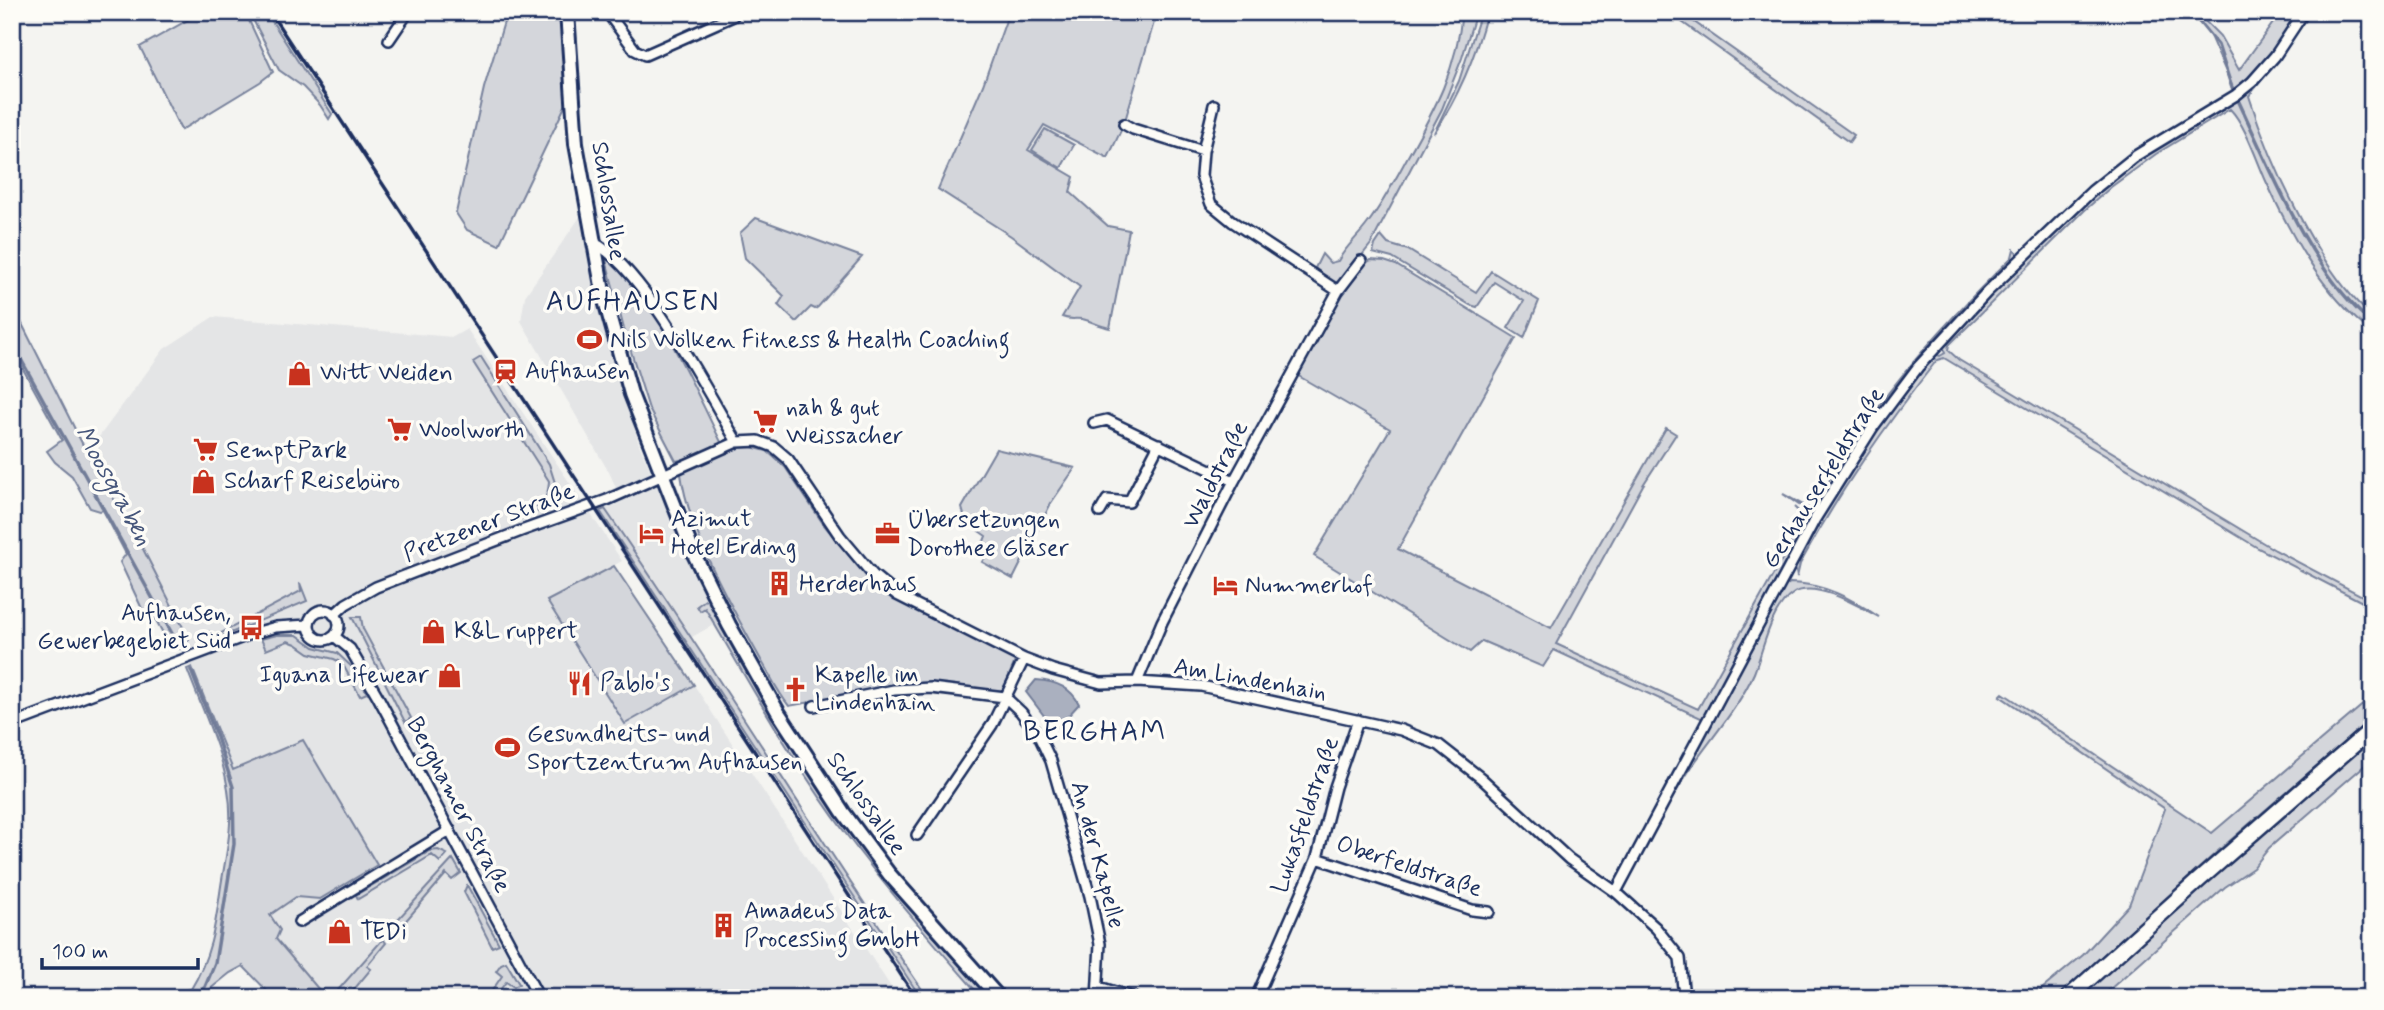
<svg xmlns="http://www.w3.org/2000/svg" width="2384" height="1010" font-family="Mynerve,sans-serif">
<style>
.built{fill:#e4e5e6}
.green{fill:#d4d6db;stroke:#78829c;stroke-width:2}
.water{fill:#aab0bf;stroke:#717c98;stroke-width:2}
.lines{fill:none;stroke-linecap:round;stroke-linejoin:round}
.stream{stroke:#717c98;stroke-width:3.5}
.minor-casing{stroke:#1b2f5e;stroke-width:14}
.secondary-casing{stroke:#1b2f5e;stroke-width:18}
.primary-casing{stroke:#1b2f5e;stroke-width:19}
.minor{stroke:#fdfcf7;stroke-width:9}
.secondary{stroke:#fdfcf7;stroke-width:12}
.primary{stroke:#fdfcf7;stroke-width:14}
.rail{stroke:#1b2f5e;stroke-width:3.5}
.labels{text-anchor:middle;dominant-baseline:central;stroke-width:7;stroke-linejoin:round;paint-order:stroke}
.street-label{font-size:24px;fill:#1b2f5e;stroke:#fdfcf7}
.poi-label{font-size:24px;fill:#1b2f5e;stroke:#fdfcf7;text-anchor:start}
.water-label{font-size:26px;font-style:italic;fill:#46567b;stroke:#fdfcf7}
.quarter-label{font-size:28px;letter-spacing:2px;fill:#1b2f5e;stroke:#fdfcf7}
</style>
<rect width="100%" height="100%" fill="#f4f4f1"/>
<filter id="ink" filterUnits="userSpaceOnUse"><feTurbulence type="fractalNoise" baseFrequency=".0143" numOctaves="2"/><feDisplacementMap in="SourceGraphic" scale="14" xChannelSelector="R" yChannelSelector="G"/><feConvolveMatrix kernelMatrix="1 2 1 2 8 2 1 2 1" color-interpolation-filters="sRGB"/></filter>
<g filter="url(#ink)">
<path class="built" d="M582,214l14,78 43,152 35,82 35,75 -4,-1 -7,4 7,4 10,16 -23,13 -87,-128 17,-7 -12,-28 -89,-153 4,-25z
M213,317l240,20 14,-8 155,232 -74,40 76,123 70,-39 204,313h-624l-55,-57 15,-97 -1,-57 -42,-117 -89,-166 -15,-51 77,-104z"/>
<path class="green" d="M202,12h43l28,60 -13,10 -79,48 -41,-83z
M249,12h17l66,102 -3,5 -9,-14 -17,-18 -24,-17z
M507,12h54l5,92 -67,141 -32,-15 -11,-17 28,-125z
M1009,12h148l-33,112 -16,34 -64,-33 -16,25 46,27 -4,15 38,34 21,4 -19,98c-9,-2 -15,-5 -24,-8 -8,-3 -15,1 -24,-3l18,-30 -69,-51 -73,-47 45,-104z
M1462,12h14l-14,46 -20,51 -71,135 -32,40 -8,-2 -16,-14 7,-14 8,9 8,-2c8,-15 20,-24 30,-38 15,-20 27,-43 39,-65 28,-49 50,-89 55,-146z
M1481,12h6c-11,43 -28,84 -53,121l25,-52z
M1668,12h12l174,123 -5,7z
M2191,12h5l24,24 19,34 42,-58h19l-42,57 -24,21 -24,-54z
M2269,71l-20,25c21,66 70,176 123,220v17c-51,-42 -79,-93 -106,-152 -9,-20 -21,-57 -36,-72l-74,45 -45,33 -26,23 -136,135 -1,5 11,10 316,190 97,51v6l-114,-59 -314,-190 -7,2c-53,67 -96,129 -137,204l-3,13 -2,-10c40,-76 84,-148 140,-213l5,2 5,-3 -3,-7 17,-19c53,-54 112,-118 172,-162 46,-34 98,-53 138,-94z
M1045,129l29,16 -13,23 -29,-18z
M756,218l106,39 -44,50 -3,2 -4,-2 -15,15 -18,-17 6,-9 -39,-38 -5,-25z
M1381,236l7,8 20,6 68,42 15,-21 48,30 -15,37 -16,-10 16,-27 -30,-19 -17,25 -7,-2 -78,-47 -19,-5 2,-8z
M2014,249l4,5 -1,3 -72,72 -39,46 -42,55 -52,84 -29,-20 29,16c51,-96 122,-177 200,-253z
M604,252c56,53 84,124 118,192l-28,13 -18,4 -27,-52 -25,-80z
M1371,260l13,1 12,4 120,73 -118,211 153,79 115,-200 10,6 -33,51 -87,159 142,65 106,-189v-3l-10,-10 13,12 1,4 -105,196 -149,-69 -11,17 -61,-26 -12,11 -156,-96 76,-127 -95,-55c15,-27 49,-102 76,-114z
M12,304l75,149 56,96 46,90 -5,8 -8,2 -6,-3 -19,-35 -7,2 -24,-51 6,-8 -23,-44 -3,1 -10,-3 -18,-32 -17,-14 -8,-11 15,-11 -50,-91z
M481,357l68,107 12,38 -41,17 -2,-5c20,-9 30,-9 31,-33l-76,-119z
M751,447l16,4 18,16 39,58 36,44 33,30 123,60 -13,32 -73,-8 -18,1 -123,22c-11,-13 -19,-31 -28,-46 -29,-52 -72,-127 -80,-186l5,-4 49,-22z
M996,449l79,19 -24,35 -38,76 -31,-17 7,-11 -7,-5 4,-10 -20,-14 -4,-14z
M605,509c111,161 212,328 323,489h-7l-321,-487z
M614,566l80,119 -69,39 -78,-123z
M300,583l7,18 -98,41 -3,-7 3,-3 3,6 89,-47z
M1790,583c33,0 62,16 89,34 -19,-10 -63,-37 -85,-24 -24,15 -30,56 -40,80 -14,32 -39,61 -59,89 -21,31 -39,64 -57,96l146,-271z
M705,600l4,1c44,81 93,168 148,242 41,54 87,105 132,155h-7c-47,-53 -94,-107 -136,-164 -53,-71 -96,-150 -141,-226l-5,3 -3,-5z
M352,617h9l2,12 48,89 -6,4z
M277,635h20l17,12 23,6 16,15 14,25 -7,3 -18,-33 -8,-4 -25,-6 -13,-9 -8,-3 -22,9 -5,-11z
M192,667l41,103 70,-30 74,125 -57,34 -24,-2 -26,18 10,15 -4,9 50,59h-52l-31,-32 -13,7 -31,25h-60l52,-9c19,-31 24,-61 29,-96 3,-23 9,-47 10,-70 3,-52 -25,-106 -43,-154z
M2003,693l209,140 160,-136v21l-154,133 -162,147h-25l52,-43 46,-50 36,-96 -165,-113z
M2372,736v23l-103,89 -16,20 -28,19 -125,111h-23l166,-150z
M438,850l9,4 -7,8 -8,-7 -74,44 -2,-4 74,-44z
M453,859l8,14 -9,7 -6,-6 -55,64 -3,-8z
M467,885l32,59 -7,3 -28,-55z
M383,939l3,4 -19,23 4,3 -24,29h-16z
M506,962l13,22 -5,3 -8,-5 -12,16h-7l15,-22 -6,-5 5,-7z"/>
<path class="water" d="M1036,680c19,1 35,7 43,24l-21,23 -7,-2 -25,-33z"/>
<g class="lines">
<path class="stream" d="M2191,12l27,33 14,43
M2239,102c32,69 74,173 133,221
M12,343l168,305
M188,998l5,-1 12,-10 10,-24 19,-119 -1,-57 -16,-50 -26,-67"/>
<defs>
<path id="minor" d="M607,12l28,38 10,5 88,-39
M389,40l19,-28
M1124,124l9,5 70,22
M592,242c49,21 116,151 145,200
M1338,291l23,-30
M1094,423l13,-3 127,61
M1100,512l7,-12 22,2 30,-58
M309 625a15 15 0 1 1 30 0a15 15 0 1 1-30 0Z
M334,615l12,-11 30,-17 145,-56 86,-31 130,-58 21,-1 16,6 14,12 52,77 33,39 24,20 127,64 29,11 48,13 36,-1 64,4 69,15 131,29 38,15 42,33 88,81 47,33 40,36 24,30 4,40
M334,636l16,13 27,46 162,303
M1137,682l25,-60 72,-141 104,-190 -105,-69 -22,-18 -10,-28 2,-25 11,-46
M814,706l80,-16 37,-2 74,9 16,15 18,24 12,25 39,135 10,48 -3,54
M12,724l239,-90 25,-7 32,-2
M917,835l75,-110 32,-66
M1317,858l155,52 17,2
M1616,892l199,-373 58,-92 45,-60 69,-75 105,-101 45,-36 99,-60 16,-13 23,-26 29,-44
M299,922l151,-92
M1099,987l35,11
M1256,998l61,-140 18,-71 23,-67"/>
<path id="secondary" d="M567,12l9,132 28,153 27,97 61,156 37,75 49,87 65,100 46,62 110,124"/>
<path id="primary" d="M2068,998l132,-119 172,-150"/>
</defs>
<use href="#minor" class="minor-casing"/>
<use href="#secondary" class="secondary-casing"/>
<use href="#primary" class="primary-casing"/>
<use href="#minor" class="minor"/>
<use href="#secondary" class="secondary"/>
<use href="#primary" class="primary"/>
<path class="rail" d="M270,12l646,986"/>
</g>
</g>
<defs>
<symbol id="stadium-bare" viewBox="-9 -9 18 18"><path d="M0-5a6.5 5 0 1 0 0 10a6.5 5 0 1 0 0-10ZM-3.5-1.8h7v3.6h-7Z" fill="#c8321e" stroke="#fdfcf7" stroke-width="2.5" paint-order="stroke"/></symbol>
<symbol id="station-bare" viewBox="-9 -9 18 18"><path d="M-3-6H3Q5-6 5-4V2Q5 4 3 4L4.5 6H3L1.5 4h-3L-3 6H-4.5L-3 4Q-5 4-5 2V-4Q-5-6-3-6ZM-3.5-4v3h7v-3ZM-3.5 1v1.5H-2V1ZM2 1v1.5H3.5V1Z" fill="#c8321e" stroke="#fdfcf7" stroke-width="2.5" paint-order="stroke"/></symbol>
<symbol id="shop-bare" viewBox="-9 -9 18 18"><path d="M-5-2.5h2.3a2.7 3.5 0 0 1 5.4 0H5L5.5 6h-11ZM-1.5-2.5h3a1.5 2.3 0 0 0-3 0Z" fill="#c8321e" stroke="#fdfcf7" stroke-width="2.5" paint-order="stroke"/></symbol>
<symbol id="supermarket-bare" viewBox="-9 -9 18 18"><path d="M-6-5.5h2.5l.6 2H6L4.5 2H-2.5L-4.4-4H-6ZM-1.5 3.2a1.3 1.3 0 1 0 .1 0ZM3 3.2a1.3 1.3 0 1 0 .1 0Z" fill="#c8321e" stroke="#fdfcf7" stroke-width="2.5" paint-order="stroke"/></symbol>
<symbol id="hotel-bare" viewBox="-9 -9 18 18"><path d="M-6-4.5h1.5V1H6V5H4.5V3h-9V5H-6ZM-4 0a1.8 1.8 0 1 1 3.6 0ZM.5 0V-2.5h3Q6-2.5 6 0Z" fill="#c8321e" stroke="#fdfcf7" stroke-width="2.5" paint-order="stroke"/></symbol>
<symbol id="office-bare" viewBox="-9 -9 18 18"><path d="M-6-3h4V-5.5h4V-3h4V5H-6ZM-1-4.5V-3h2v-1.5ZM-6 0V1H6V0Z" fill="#c8321e" stroke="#fdfcf7" stroke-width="2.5" paint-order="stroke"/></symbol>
<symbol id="building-bare" viewBox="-9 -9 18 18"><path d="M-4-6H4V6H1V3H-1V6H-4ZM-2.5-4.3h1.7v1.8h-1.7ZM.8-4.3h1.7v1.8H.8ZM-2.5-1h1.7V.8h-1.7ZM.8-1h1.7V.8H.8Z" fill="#c8321e" stroke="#fdfcf7" stroke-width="2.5" paint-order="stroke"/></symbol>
<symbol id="bus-bare" viewBox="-9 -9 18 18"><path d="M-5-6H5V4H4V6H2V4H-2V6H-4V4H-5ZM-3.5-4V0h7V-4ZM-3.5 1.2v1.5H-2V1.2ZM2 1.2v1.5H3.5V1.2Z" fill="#c8321e" stroke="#fdfcf7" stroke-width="2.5" paint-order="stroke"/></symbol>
<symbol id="restaurant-bare" viewBox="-9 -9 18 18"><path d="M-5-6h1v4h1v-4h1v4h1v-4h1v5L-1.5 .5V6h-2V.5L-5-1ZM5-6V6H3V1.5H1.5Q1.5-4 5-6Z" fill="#c8321e" stroke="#fdfcf7" stroke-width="2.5" paint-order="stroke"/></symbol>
<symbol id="church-bare" viewBox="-9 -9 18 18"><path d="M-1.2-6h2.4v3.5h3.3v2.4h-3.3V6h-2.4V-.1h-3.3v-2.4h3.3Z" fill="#c8321e" stroke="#fdfcf7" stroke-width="2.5" paint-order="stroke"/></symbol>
</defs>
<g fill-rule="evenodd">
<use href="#stadium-bare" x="572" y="322" width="35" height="35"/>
<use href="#station-bare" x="488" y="354" width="35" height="35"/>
<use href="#shop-bare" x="282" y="356" width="35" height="35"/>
<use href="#supermarket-bare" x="748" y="404" width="35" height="35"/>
<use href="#supermarket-bare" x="382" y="412" width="35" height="35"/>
<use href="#supermarket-bare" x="188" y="432" width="35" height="35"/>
<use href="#shop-bare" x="186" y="464" width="35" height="35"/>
<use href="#hotel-bare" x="634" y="516" width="35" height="35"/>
<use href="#office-bare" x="870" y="516" width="35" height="35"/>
<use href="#building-bare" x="762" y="566" width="35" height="35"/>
<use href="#hotel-bare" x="1208" y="568" width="35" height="35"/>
<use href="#bus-bare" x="234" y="610" width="35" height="35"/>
<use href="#shop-bare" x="416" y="614" width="35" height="35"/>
<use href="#shop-bare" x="432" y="658" width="35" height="35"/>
<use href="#restaurant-bare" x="562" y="666" width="35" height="35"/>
<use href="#church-bare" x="778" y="672" width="35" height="35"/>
<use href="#stadium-bare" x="490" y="730" width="35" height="35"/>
<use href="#building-bare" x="706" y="908" width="35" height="35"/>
<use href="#shop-bare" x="322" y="914" width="35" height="35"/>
</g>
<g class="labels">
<g class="street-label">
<text transform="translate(608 201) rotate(81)">Schlossallee</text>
<text transform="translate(1216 475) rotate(-63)">Waldstraße</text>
<text transform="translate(1824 478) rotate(-58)">Gerhauserfeldstraße</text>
<text transform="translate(489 523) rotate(-21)">Pretzener Straße</text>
<text transform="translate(1250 680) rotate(10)">Am Lindenhain</text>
<text transform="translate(866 804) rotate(55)">Schlossallee</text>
<text transform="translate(458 805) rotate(62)">Berghamer Straße</text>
<text transform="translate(1306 815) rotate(-71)">Lukasfeldstraße</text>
<text transform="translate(1097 855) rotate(75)">An der Kapelle</text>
<text transform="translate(1409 867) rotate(18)">Oberfeldstraße</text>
</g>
<g class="poi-label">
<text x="610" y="340">Nils Wölken Fitness &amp; Health Coaching</text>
<text x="525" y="371">Aufhausen</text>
<text x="320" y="373">Witt Weiden</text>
<text x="786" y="408">nah &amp; gut<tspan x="786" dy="28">Weissacher</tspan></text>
<text x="419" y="430">Woolworth</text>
<text x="226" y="450">SemptPark</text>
<text x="224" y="481">Scharf Reisebüro</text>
<text x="671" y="519">Azimut<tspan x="671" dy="28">Hotel Erding</tspan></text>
<text x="907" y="520">Übersetzungen<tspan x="907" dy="28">Dorothee Gläser</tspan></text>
<text x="799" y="584">Herderhaus</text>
<text x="1245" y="585">Nummerhof</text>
<text x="231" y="613" text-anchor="end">Aufhausen,<tspan x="231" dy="28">Gewerbegebiet Süd</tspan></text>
<text x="454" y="631">K&amp;L ruppert</text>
<text x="429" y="675" text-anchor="end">Iguana Lifewear</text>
<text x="815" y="675">Kapelle im<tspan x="815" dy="28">Lindenhain</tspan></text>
<text x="600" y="683">Pablo's</text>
<text x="527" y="734">Gesundheits- und<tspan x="527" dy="28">Sportzentrum Aufhausen</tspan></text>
<text x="744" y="911">Amadeus Data<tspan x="744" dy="28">Processing GmbH</tspan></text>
<text x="360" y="932">TEDi</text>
</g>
<g class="water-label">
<text transform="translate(113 486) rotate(61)">Moosgraben</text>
</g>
<g class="quarter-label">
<text x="633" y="302">AUFHAUSEN</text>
<text x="1095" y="732">BERGHAM</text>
</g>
</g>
<rect width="2384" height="1010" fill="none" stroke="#fdfcf7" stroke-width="42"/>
<rect x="21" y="21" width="2342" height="968" fill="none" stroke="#1b2f5e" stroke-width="2.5" filter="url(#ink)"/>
<path d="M42 958v10h156v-10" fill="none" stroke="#1b2f5e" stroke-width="3.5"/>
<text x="52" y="958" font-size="21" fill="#1b2f5e" stroke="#fdfcf7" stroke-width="5" paint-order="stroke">100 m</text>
</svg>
